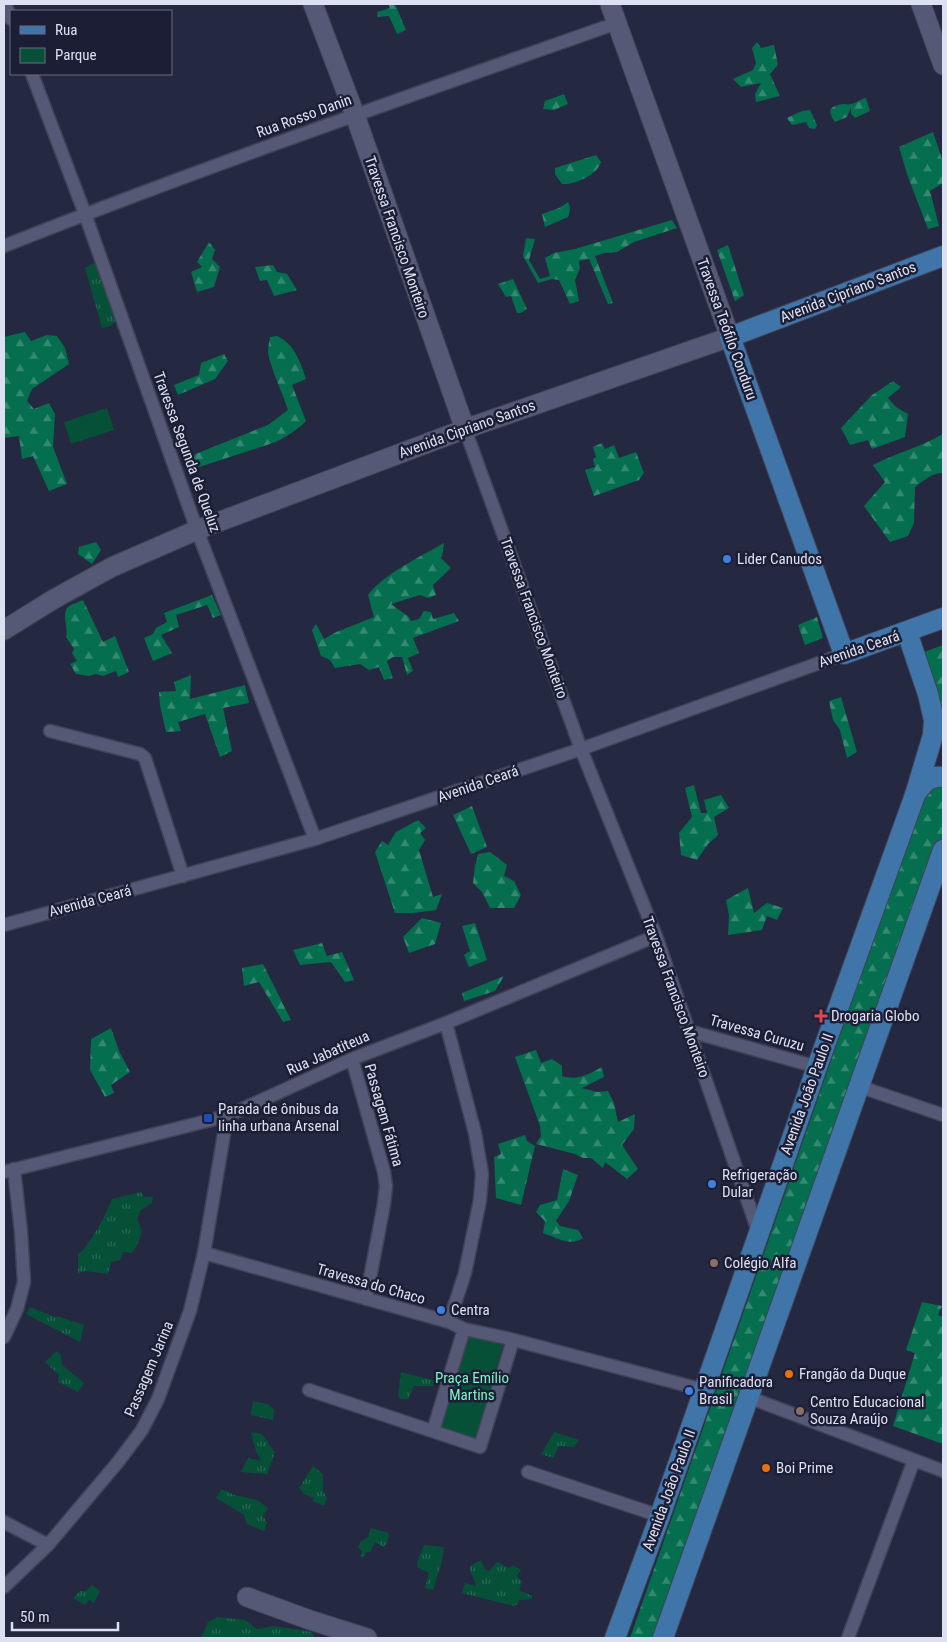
<svg xmlns="http://www.w3.org/2000/svg" width="947" height="1642" font-family="'Roboto Condensed',sans-serif">
<style>
.grass{fill:url(#grass-tufts)}
.forest{fill:url(#forest-firs)}
.park{fill:#065038}
.lines{fill:none;stroke-linecap:round;stroke-linejoin:round}
.street-casing{stroke:#404257;stroke-width:15}
.secondary-casing{stroke:#404257;stroke-width:21}
.primary-casing{stroke:#404257;stroke-width:22}
.street{stroke:#555975;stroke-width:12}
.secondary{stroke:#555975;stroke-width:19}
.primary{stroke:#3f75a9;stroke-width:20}
.shop-dot{fill:#3f7fe0;stroke:#1c1e36;stroke-width:2}
.health-dot{fill:#e0444e;stroke:#1c1e36;stroke-width:2}
.transit-dot{fill:#1a4fb4;stroke:#1c1e36;stroke-width:2}
.education-dot{fill:#8d6e63;stroke:#1c1e36;stroke-width:2}
.food-dot{fill:#e8710a;stroke:#1c1e36;stroke-width:2}
.labels{text-anchor:middle;dominant-baseline:central;stroke-width:5;stroke-linejoin:round;paint-order:stroke}
.street-label{font-size:15px;fill:#dde0f1;stroke:#1c1e36}
.poi-label{font-size:15px;fill:#dde0f1;stroke:#1c1e36;text-anchor:start}
.park-label{font-size:15px;fill:#7df5c4;stroke:#1c1e36}
</style>
<defs>
<pattern id="grass-tufts" width="24" height="20" patternUnits="userSpaceOnUse" patternTransform="scale(1.25)"><rect width="24" height="20" fill="#065038"/><path d="M3 7l-1-3M5 7V3M7 7l1-3M15 17l-1-3M17 17v-4M19 17l1-3" fill="none" stroke="#2a6955"/></pattern>
<pattern id="forest-firs" width="22" height="20" patternUnits="userSpaceOnUse" patternTransform="scale(1.25)"><rect width="22" height="20" fill="#046e4f"/><path d="M5 1l3.5 6h-7zM16 11l3.5 6h-7z" fill="#348971"/></pattern>
</defs>
<rect width="100%" height="100%" fill="#252841"/>
<path class="grass" d="M96,263l4,2 15,57 -5,4 -8,2 -17,-60 7,-4z
M141,1192l3,5h9l-1,6 -11,7 -4,9 5,12 -4,12 -6,10 -9,-1 -3,8 -9,2 -3,12 -23,-3 -7,2v-19c8,-5 7,-8 13,-15 9,-13 15,-26 21,-40z
M30,1307l27,11v-2l27,9 -4,17 -54,-28z
M57,1351l4,4 1,10 22,18 -6,9 -20,-10 1,-7 -14,-13z
M401,1372l35,9 -2,5h-20l-6,13h-7l-3,-2z
M253,1401l15,3 6,6 -1,10 -22,-5z
M251,1432l11,2 13,19 -8,21 -26,-2 7,-14 13,3 -5,-10z
M554,1432l25,8 -5,7 -15,-1 -6,12 -12,-4z
M313,1466l10,8v17l4,7 -3,8 -11,-5 1,-3 -10,-4 -5,-6z
M222,1489l12,6 23,5 11,8 -5,8 4,7 -3,8 -17,-7 -3,-9 -28,-17z
M371,1528l18,5 -2,11 -4,3 -7,-5 -4,5 -1,5h-5l-1,4 -5,1 2,-6 -4,-3 2,-6 8,-5z
M424,1545l20,2 -2,14 -9,29 -8,-2 4,-15 -12,-6 1,-8z
M481,1560l4,10 4,1 8,-9 12,6 4,-3 8,5 -4,6 5,6 -3,8 13,6v3l-13,1 -1,4 -4,2 -52,-13 3,-10 11,3c-1,-7 -7,-14 -6,-20z
M92,1585l8,6 -6,12 -5,-3 -4,5 -12,-7 7,-7h6z
M217,1617l28,3 12,9 17,-3 38,6 3,6h-114l7,-16z"/>
<path class="forest" d="M388,4h7l11,26 -9,4 -8,-18 -11,1 -1,-5 13,-4z
M757,42l4,6 13,-3 4,20 -8,9 10,22 -24,6 -1,-8 6,-11 -20,4 -8,-8 20,-9 3,-7 -4,-15z
M564,94l4,10 -14,6 -11,-1 2,-8z
M866,98l4,13 -15,7 -4,-4v-7l-4,10 -12,5c-8,-11 -6,-16 8,-18 3,0 6,1 8,0 6,-1 9,-5 15,-6z
M810,110l7,15 -2,4 -6,-1 -3,-6 -14,3 -5,-7 15,-7z
M933,132l10,30v21l-13,8 9,35 -11,3 -21,-55 -8,-27z
M596,155l5,7c-4,13 -26,23 -39,22l-7,-10v-6z
M568,202c3,6 2,9 0,15l-23,10 -3,-13 17,-6z
M672,220l5,8 -43,14 -17,10 -12,1 -10,3 18,47 -5,1 -19,-45 -10,2 1,7 -5,12 4,21 -9,3 -11,-24 -7,-1 -14,4 -15,-27 3,-18 9,1 -6,21 11,19 10,-3 -5,-18 9,-5 21,-4z
M209,242l6,8 -3,9 8,8 -6,20 -17,5 -6,-20 11,-5 -5,-5z
M728,245l16,50 -9,6 -18,-51z
M273,265l4,7 10,2 10,16 -23,6 -7,-16 -7,1 -5,-14z
M513,279l14,30 -6,4h-4l-6,-17 -5,1 -8,-13z
M25,332l6,9 16,-6 10,1 8,12 4,16 -37,25 -5,12 7,8 15,-6 6,11 -2,33 14,37 -18,7 -16,-35 -11,3 -3,-23 -15,2v-101z
M277,336c17,7 24,27 29,43l-14,6 14,36c-5,6 -23,18 -30,21l-80,26 -3,-13 75,-30 20,-15c-6,-19 -16,-38 -20,-57 0,-5 1,-11 2,-16z
M224,354l4,7 -13,18 -37,16 -4,-10 25,-10 2,-12z
M893,381l8,6 -13,11 8,9 12,7 -3,23 -33,12 -4,-9 -18,5 -9,-17 31,-33z
M943,434v39c-11,0 -20,8 -28,14l-1,36 -6,13 -18,6 -26,-36 21,-24 -12,-17c23,-12 48,-18 70,-31z
M602,443l3,6 9,-4 5,13 17,-6 8,21 -5,7 -45,16 -9,-26 10,-3 -2,-8 3,-2 -3,-10z
M96,542l5,8 -9,14 -14,-10 1,-7z
M444,543l-1,9 -2,6 10,10 -18,17 3,10 -8,3 -8,-3 -29,9 18,13 2,4 8,-2 5,-8 7,1 2,7 21,-6 5,8 -46,17 6,15 -11,5 5,13 -6,4 -5,-18h-9l-6,4 6,17 -9,2 -5,-13 -10,3 -9,-6 -25,4 -5,-8 -9,-4 -9,-26 4,-6 8,15 10,-6 40,-16 -6,-22c13,-19 55,-40 76,-52z
M212,595l9,20 -8,3 -6,-13 -31,10 3,12 -18,8 11,18 -19,8 -9,-23 9,-4 3,-6 11,-6 -3,-9z
M83,600l20,42 12,-6 14,36 -11,5 -2,-6 -13,5 -7,-2 -7,2 -13,-2 -6,-10 7,-3 -5,-8 2,-4 -8,-12c3,-9 -5,-23 2,-30 3,-3 11,-5 15,-7z
M817,617l6,21 -18,7 -7,-20z
M943,645v85l-19,-78z
M191,675l-1,24 55,-14 4,18 -26,5 9,43 -12,6 -15,-43 -27,8 3,9 -15,1 -6,-27 -1,-13 17,-1 -2,-9z
M841,697l16,55 -10,6 -7,-28 -7,-10 -4,-19z
M694,785l7,28h6l-3,-13 17,-5 8,13 -15,9 4,18 -10,9 -11,16 -16,-5 -2,-22 13,-16 -7,-29z
M931,785h12v56l-283,797h-30l295,-847z
M472,806l15,41 -16,7 -18,-39z
M418,820l8,8 -6,5 5,7 -6,10 14,47 9,-3 -6,16 -23,3h-18l-20,-61 7,-11 6,4 8,-13z
M490,852l17,13 -3,11 10,5 7,14 -7,13h-24l-8,-16 -9,-9 2,-17 3,-12z
M748,888l6,25 13,-10 16,5 -6,12 -10,-4 -5,14 -34,5 1,-20 -3,-15z
M422,918l19,5 -6,21 -26,9 -6,-16z
M475,923l12,37 -18,7 -5,-12 6,-4 -8,-25z
M322,943l5,13 15,-4 12,28 -9,2 -14,-20 -31,3 -7,-15z
M263,964l28,56 -8,2 -24,-40 -15,4 -2,-18z
M504,976l-9,15 -31,10 -2,-8z
M111,1028l8,23 11,21 -19,13 3,8 -9,4 -15,-27 1,-31z
M536,1050l5,13 11,-4 10,7v10c16,5 27,-2 40,-9l2,10 -22,11 15,4 11,-1 6,12 4,19 17,-8 -1,15 -12,16 16,24 -11,10 -22,-17 -2,6 -12,-10h-8l-8,-4 -39,-10 5,-8 -1,-10 -25,-69z
M525,1135l2,6 8,5 -14,59 -25,-7 -2,-41 7,-3 -3,-10z
M563,1169l15,6 -9,26 -13,20 4,5 18,4 5,8c-12,9 -28,-1 -40,-5l2,-12 -9,-9 4,-7 17,-5z
M922,1302l20,4 -4,9 5,2v127l-50,-18 22,-73 -9,-3z"/>
<path class="park" d="M107,408l7,22 -43,14 -7,-22z
M467,1336l36,9 -28,98 -35,-13z"/>
<g class="lines">
<defs>
<path id="street" d="M5,4l6,15
M32,74l53,140 112,316 118,309
M4,246c202,-80 408,-151 613,-223
M465,429l116,320 75,187 102,295
M50,731l90,23 5,4 38,118
M4,925l311,-86 266,-90 263,-95
M446,1023l29,110 7,41 -2,26 -15,73 -16,49
M689,1031l128,36
M352,1059l32,113 2,14 -2,18 -18,95
M858,1086l85,29
M4,1172l223,-56 125,-57 94,-36 210,-87
M204,1253l245,69 15,7 42,9 198,52
M4,1337l13,-28 7,-27 -3,-50 -7,-63
M309,1390l171,57 33,-107
M748,1397l195,74
M433,1431l31,-102
M528,1472l132,44
M4,1522l44,23
M4,1587l44,-42 70,-83 24,-32 16,-31 32,-88 14,-58 23,-137
M848,1638l66,-178"/>
<path id="secondary" d="M313,4l42,111 110,314
M921,4l22,61
M4,630l50,-31 58,-32 85,-37 268,-101 265,-92 -120,-333
M247,1597l63,23 57,18"/>
<path id="primary" d="M943,256l-213,81 114,317 99,-36
M915,794c8,-10 14,-19 28,-17
M615,1638l45,-122 157,-449 98,-272 18,-60 1,-15 -6,-26 -21,-62
M663,1638l280,-788"/>
</defs>
<use href="#street" class="street-casing"/>
<use href="#secondary" class="secondary-casing"/>
<use href="#primary" class="primary-casing"/>
<use href="#street" class="street"/>
<use href="#secondary" class="secondary"/>
<use href="#primary" class="primary"/>
</g>
<g class="shop-dot">
<circle cx="727" cy="559" r="5"/>
<circle cx="712" cy="1184" r="5"/>
<circle cx="441" cy="1310" r="5"/>
<circle cx="689" cy="1391" r="5"/>
</g>
<path class="health-dot" d="M818.5 1008.5h5v5h5v5h-5v5h-5v-5h-5v-5h5z"/>
<rect class="transit-dot" x="203" y="1113" width="10" height="10" rx="2.5"/>
<g class="education-dot">
<circle cx="714" cy="1263" r="5"/>
<circle cx="800" cy="1411" r="5"/>
</g>
<g class="food-dot">
<circle cx="789" cy="1374" r="5"/>
<circle cx="766" cy="1468" r="5"/>
</g>
<g class="labels">
<g class="street-label">
<text transform="translate(304 116) rotate(-20)">Rua Rosso Danin</text>
<text transform="translate(397 237) rotate(71)">Travessa Francisco Monteiro</text>
<text transform="translate(848 292) rotate(-21)">Avenida Cipriano Santos</text>
<text transform="translate(727 329) rotate(70)">Travessa Teófilo Conduru</text>
<text transform="translate(467 429) rotate(-20)">Avenida Cipriano Santos</text>
<text transform="translate(187 452) rotate(70)">Travessa Segunda de Queluz</text>
<text transform="translate(534 618) rotate(70)">Travessa Francisco Monteiro</text>
<text transform="translate(859 649) rotate(-19)">Avenida Ceará</text>
<text transform="translate(478 784) rotate(-19)">Avenida Ceará</text>
<text transform="translate(90 901) rotate(-15)">Avenida Ceará</text>
<text transform="translate(676 997) rotate(70)">Travessa Francisco Monteiro</text>
<text transform="translate(757 1033) rotate(16)">Travessa Curuzu</text>
<text transform="translate(328 1053) rotate(-24)">Rua Jabatiteua</text>
<text transform="translate(807 1094) rotate(-70)">Avenida João Paulo II</text>
<text transform="translate(384 1115) rotate(74)">Passagem Fátima</text>
<text transform="translate(371 1284) rotate(16)">Travessa do Chaco</text>
<text transform="translate(149 1369) rotate(-67)">Passagem Jarina</text>
<text transform="translate(669 1490) rotate(-70)">Avenida João Paulo II</text>
</g>
<g class="poi-label">
<text x="737" y="559">Lider Canudos</text>
<text x="831" y="1016">Drogaria Globo</text>
<text x="218" y="1109">Parada de ônibus da<tspan x="218" dy="17">linha urbana Arsenal</tspan></text>
<text x="722" y="1175">Refrigeração<tspan x="722" dy="17">Dular</tspan></text>
<text x="724" y="1263">Colégio Alfa</text>
<text x="451" y="1310">Centra</text>
<text x="799" y="1374">Frangão da Duque</text>
<text x="699" y="1382">Panificadora<tspan x="699" dy="17">Brasil</tspan></text>
<text x="810" y="1402">Centro Educacional<tspan x="810" dy="17">Souza Araújo</tspan></text>
<text x="776" y="1468">Boi Prime</text>
</g>
<g class="park-label">
<text x="472" y="1378">Praça Emílio<tspan x="472" dy="17">Martins</tspan></text>
</g>
</g>
<rect width="947" height="1642" fill="none" stroke="#dde0f1" stroke-width="10"/>
<rect x="10" y="10" width="162" height="65" fill="#1c1e36" stroke="#696c81"/>
<rect x="20" y="26" width="25" height="8" fill="#3f75a9" stroke="#696c81"/>
<text x="55" y="35" font-size="15" fill="#dde0f1">Rua</text>
<rect x="20" y="48" width="25" height="15" fill="#065038" stroke="#696c81"/>
<text x="55" y="60" font-size="15" fill="#dde0f1">Parque</text>
<path d="M12 1622v8h106v-8" fill="none" stroke="#dde0f1" stroke-width="2.5"/>
<text x="20" y="1622" font-size="15" fill="#dde0f1" stroke="#1c1e36" stroke-width="4" paint-order="stroke">50 m</text>
</svg>
